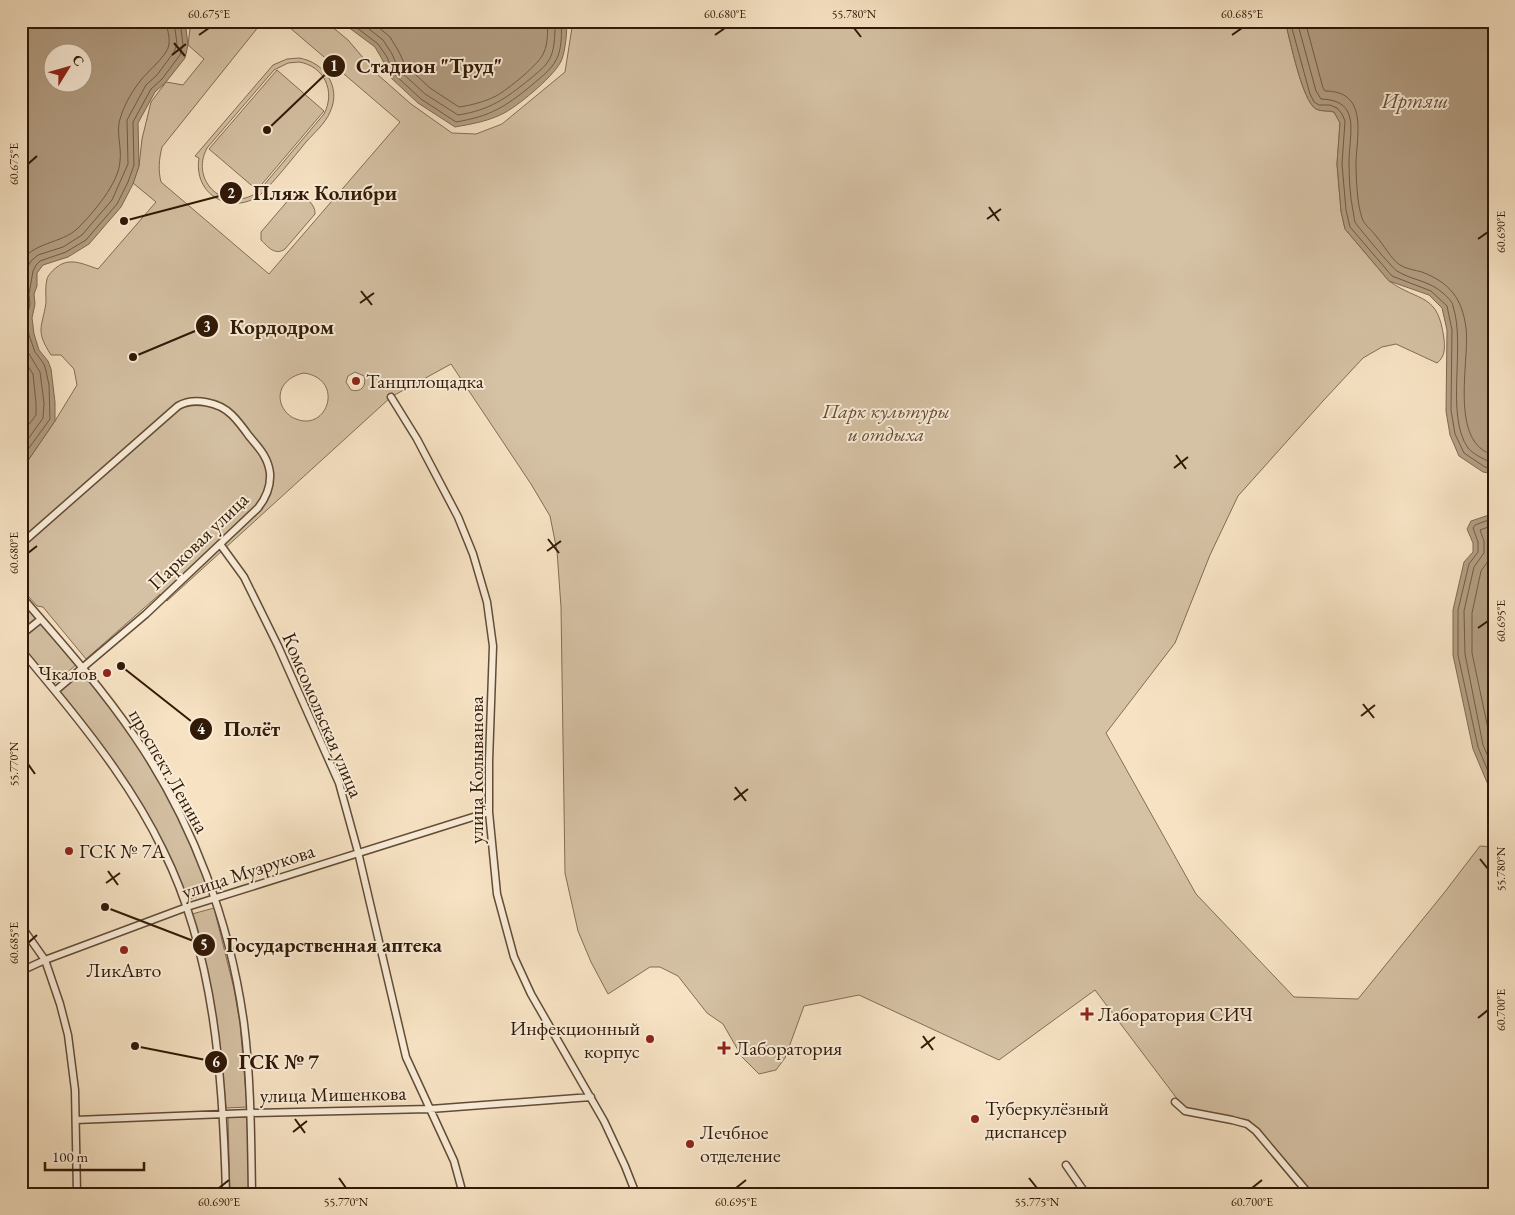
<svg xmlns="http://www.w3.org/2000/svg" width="1515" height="1215" font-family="'EB Garamond',serif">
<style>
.green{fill:#d5c1a4;stroke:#826d55;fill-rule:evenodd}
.water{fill:#b39e83;stroke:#7f6951;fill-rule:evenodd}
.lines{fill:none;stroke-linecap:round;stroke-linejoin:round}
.shore{stroke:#725c44;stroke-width:1}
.minor-casing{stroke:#624c36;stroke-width:9}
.minor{stroke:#faedd9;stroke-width:6}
.ticks{fill:none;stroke:#301906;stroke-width:2}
.poi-dot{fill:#8f2418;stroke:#faedd9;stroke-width:2}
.labels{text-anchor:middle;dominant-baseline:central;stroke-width:4;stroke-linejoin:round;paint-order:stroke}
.poi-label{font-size:20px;fill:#301906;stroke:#faedd9;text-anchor:start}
.park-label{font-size:20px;font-style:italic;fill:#624b35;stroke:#faedd9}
.street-label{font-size:20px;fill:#301906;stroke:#faedd9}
.water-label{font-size:21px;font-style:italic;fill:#644e38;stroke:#faedd9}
.leader{fill:none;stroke:#301906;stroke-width:2}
.callout-dot{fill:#301906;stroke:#faedd9;stroke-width:2}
.mark-label{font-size:15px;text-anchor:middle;font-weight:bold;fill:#fff}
.callout-label{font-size:21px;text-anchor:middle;font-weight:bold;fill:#301906;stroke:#faedd9;stroke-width:4;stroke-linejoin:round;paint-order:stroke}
.neatline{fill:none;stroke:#301906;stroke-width:2}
.ticks-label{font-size:12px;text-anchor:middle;fill:#301906}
</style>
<rect width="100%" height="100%" fill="#f7e3c4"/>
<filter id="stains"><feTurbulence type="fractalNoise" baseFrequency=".004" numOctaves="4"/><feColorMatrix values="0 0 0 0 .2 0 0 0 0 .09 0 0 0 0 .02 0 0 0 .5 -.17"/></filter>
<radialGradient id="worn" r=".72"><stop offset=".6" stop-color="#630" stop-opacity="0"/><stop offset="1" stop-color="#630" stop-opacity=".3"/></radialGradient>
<path class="green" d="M191,21h72l-101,126c-3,12 -4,23 -1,35l108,92 131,-152 -118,-101h43l23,19 29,34 34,30 41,29 24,1 26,-10 63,-52 8,-51h712c5,18 17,80 31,88 5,3 12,1 18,3l6,10 -3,42 4,47 4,18 44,52c31,22 49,11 55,58 1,9 1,18 -7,24l-41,-19 -14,3 -19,11 -40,43 -85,95 -28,59 -35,88 -69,90 90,161 98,103 64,2 86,-106 36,-47 14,1v347h-102l-3,-3 -25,3h-54l-61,-74 -65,-12 -89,-118 -96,70 -140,-65 -55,11 -19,52 -9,12 -17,4 -17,-17 -19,-33 -16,-11 -29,-37 -18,-9h-10l-42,27 -17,-32 -13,-31 -13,-58 -4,-266 -4,-56 -7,-35 -19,-32 -80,-120 -60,33 -224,204 -7,-7 -74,65 -43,-52 -6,-1 -16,-18v-65l2,-3 1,-35 3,-23 28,-41 22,-36 -3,-16 -13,-14h-10c-16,-25 -9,-27 -5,-52 0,-8 -1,-17 1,-24 1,-4 6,-9 10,-12 13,-10 26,-3 41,2l58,-67 -23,-19 6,-17 3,-27 9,-37 15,-20 17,3 21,-26 -16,-14zM355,372l9,4c3,10 -3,17 -13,14l-5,-8 2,-6zM304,373c41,6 24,59 -8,46 -6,-2 -11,-7 -14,-13 -7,-17 6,-30 22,-33z
M299,58c25,4 43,29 31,54 -5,12 -16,21 -24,30 -15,18 -29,37 -46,53 -29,21 -67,0 -61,-37l-4,-2 78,-91 14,-6zM299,62c25,4 37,29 25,52l-66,78c-32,22 -69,-10 -51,-44l67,-78 14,-7z
M277,70l47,41 -67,79 -48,-41z
M295,194c10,1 21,11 20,20l-30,35c-10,7 -17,-2 -24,-9v-8l30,-35z
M21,600l16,18 -16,14z
M40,622l37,42 -23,20 -33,-39v-7z
M82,672c18,22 36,43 51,67 32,48 56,99 76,153l-21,8c-20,-45 -41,-88 -68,-129 -18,-28 -39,-54 -60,-80z
M214,908l20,81 6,35 7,83 -21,1c-5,-66 -17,-130 -34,-194z
M228,1117h19l2,77h-19z"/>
<path class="water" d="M21,21h164l3,24 -3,13 -19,24 -11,10 -17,31 1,43 -6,18 -12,23 -32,37 -21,13 -25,8 -6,8v13l-3,8 1,10 -3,14 2,16 5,16 9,11 3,8 4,33v19l-28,41 -3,23 -3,5zM52,52h30v30h-30z
M340,21h226c2,9 -1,30 -4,38 -5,15 -42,45 -56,53 -16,9 -34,12 -51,15l-37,-24 -28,-26 -8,-18 -7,-12z
M1285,21h209v453l-11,-2 -24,-16 -9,-21 -4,-24 1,-81 -5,-22 -13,-13 -40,-14 -44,-52 -4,-18 -4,-47 3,-41 -6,-11c-6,-2 -13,0 -18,-3 -14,-8 -26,-70 -31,-88z
M1494,509v297l-5,-19 -16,-38 -20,-94v-45l11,-48 9,-10v-9l-6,-14 4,-8 21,-7z"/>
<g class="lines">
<path class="shore" d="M348,21l30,23 9,13 7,17 27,25 35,23c35,-6 49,-15 76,-37 9,-8 19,-15 24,-25 6,-10 6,-28 5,-39
M359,21l24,19 9,14 7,16 26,24 33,21c32,-5 47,-16 72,-36 8,-7 17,-13 21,-23 4,-9 4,-25 4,-35
M371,21l19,16 9,15 6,13 25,23 29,19c13,-2 25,-5 37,-11 11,-6 45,-33 48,-44 4,-9 4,-21 3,-31
M1290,21l20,73 4,8 5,3h11l7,3 5,6 3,7 -3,43 4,46 4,17 42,49 39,15 16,15 5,24 -1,80 4,24 9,19 21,14 9,2
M1297,21l19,70 5,8c41,1 28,35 28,63 0,16 1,34 4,49 1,4 1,8 2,11 2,4 38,47 42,49 16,10 32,9 47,23 4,4 8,7 9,12 13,40 -8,109 15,142 5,6 18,13 26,15
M1305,21l18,67 2,3c43,0 32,43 31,71 0,15 1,42 6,56 2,7 10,12 14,18 8,9 15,23 24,29 6,4 15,5 22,7 28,11 40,26 44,56 4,33 -18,116 28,127
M21,263c10,-21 41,-19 57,-35 15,-15 41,-45 42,-67 2,-14 -5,-31 1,-45 4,-13 12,-26 20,-36 7,-9 27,-25 28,-36 1,-7 -2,-15 -3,-23
M21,315l3,-11 -1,-11 3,-10v-13l5,-9 7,-6 25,-8 19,-12 30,-35 16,-36 -1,-44 19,-35 11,-10 17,-23 3,-8 -3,-23
M21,324l2,13 6,17 11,18 4,31 -1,15 -22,31
M21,355l12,19 3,29v12l-15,20
M21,463l8,-15 21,-29 -1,-34 -3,-14 -2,-7 -9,-12 -6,-17 -2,-17 3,-14 -1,-10 4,-23 3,-6 4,-4 26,-9 20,-12 31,-36 11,-22 6,-17 -1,-43 18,-33 11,-10 18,-24 3,-10 -3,-24
M1494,518l-19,7 -2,3 5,14v10l-9,12 -11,46v45l20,92 16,39
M1494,525l-14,5 4,11v12l-10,14 -10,44 1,43 18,91 11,25
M1494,533l-4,2 1,22 -10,14 -9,42v40l19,90 3,8"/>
<defs>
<path id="minor" d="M391,397l26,42 41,78 15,37 14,48 6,44 -4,115v51l8,82 17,63 17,37 73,127 21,45 11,28
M21,544l157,-138c16,-9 41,-4 54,9 6,6 12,14 17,21 10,12 19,21 21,37 1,14 -4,25 -12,35l-112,106 -91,77c41,50 80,101 108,159 52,104 60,230 63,344
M220,544l24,33 34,69 61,137 19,69 48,205 48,104 9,33
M21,596c40,46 80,91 114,141 58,85 95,185 109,287 7,56 7,113 8,170
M21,635l20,-16
M21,650l34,41
M21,926l24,34 15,44 8,31 7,55 2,104
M21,971l24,-11 142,-53 302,-95
M1175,1102l10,9 47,9 15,4 9,7 53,63
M76,1120l174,-7 180,-4 161,-12
M1066,1165l20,29"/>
</defs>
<use href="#minor" class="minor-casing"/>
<use href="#minor" class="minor"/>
</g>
<path class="ticks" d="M854,28l7,9M199,35l10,-7M715,35l10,-7M1232,35l10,-7M174,43l11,13M172,55l14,-11M28,164l9,-8M989,207l10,14M987,219l14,-10M1478,239l10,-7M361,291l11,14M360,303l14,-10M1176,455l10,14M1174,468l14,-11M548,539l11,14M547,551l14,-10M28,553l9,-7M1478,628l10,-7M1363,704l11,14M1361,716l14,-11M28,764l7,10M735,787l11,14M734,800l14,-11M1480,859l8,10M108,871l10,14M106,883l14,-10M28,943l9,-8M1478,1018l10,-8M923,1036l10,14M921,1048l14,-11M295,1119l10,14M293,1132l14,-11M339,1178l7,10M1029,1178l8,10M219,1188l10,-8M736,1188l10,-8M1252,1188l10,-8"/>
<g class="poi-dot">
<circle cx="356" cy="381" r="5"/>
<circle cx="107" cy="673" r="5"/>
<circle cx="69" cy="851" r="5"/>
<circle cx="124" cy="950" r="5"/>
<path d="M1084.5 1006.5h5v5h5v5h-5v5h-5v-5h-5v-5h5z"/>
<circle cx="650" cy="1039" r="5"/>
<path d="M721.5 1040.5h5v5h5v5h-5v5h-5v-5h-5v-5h5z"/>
<circle cx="975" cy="1119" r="5"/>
<circle cx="690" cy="1144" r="5"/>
</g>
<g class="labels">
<g class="poi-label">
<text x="366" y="381">Танцплощадка</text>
<text x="97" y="673" text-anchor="end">Чкалов</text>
<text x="79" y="851">ГСК № 7А</text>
<text x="124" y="970" text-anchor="middle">ЛикАвто</text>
<text x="1098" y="1014">Лаборатория СИЧ</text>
<text x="640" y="1028" text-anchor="end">Инфекционный<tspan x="640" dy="23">корпус</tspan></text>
<text x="735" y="1048">Лаборатория</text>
<text x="985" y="1108">Туберкулёзный<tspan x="985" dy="23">диспансер</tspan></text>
<text x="700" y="1132">Лечбное<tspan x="700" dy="23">отделение</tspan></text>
</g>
<g class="park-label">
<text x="886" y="411">Парк культуры<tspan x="886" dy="23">и отдыха</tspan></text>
</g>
<g class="street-label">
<text transform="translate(198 541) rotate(-44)">Парковая улица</text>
<text transform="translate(323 715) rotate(67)">Комсомольская улица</text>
<text transform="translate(476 770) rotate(-90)">улица Колыванова</text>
<text transform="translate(169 771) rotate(60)">проспект Ленина</text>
<text transform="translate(248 871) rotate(-18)">улица Музрукова</text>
<text transform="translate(333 1094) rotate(-1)">улица Мишенкова</text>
</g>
<g class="water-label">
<text x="1415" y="100">Иртяш</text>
</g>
</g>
<path class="leader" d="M267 130L334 66M124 221L231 193M133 357L207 326M121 666L201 729M105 907L204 945M135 1046L216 1062"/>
<g class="callout-dot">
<circle cx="267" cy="130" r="5"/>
<circle cx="124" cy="221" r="5"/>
<circle cx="133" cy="357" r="5"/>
<circle cx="121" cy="666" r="5"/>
<circle cx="105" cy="907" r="5"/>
<circle cx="135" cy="1046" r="5"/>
<circle cx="334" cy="66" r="12"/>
<circle cx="231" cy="193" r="12"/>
<circle cx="207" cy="326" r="12"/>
<circle cx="201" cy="729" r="12"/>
<circle cx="204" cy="945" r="12"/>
<circle cx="216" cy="1062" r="12"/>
</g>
<g class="mark-label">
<text x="334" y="71">1</text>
<text x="231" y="198">2</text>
<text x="207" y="332">3</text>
<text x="201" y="734">4</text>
<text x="204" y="950">5</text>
<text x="216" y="1067">6</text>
</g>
<g class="callout-label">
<text x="429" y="73">Стадион "Труд"</text>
<text x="325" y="200">Пляж Колибри</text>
<text x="282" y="334">Кордодром</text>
<text x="252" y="736">Полёт</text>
<text x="334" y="952">Государственная аптека</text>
<text x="279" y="1069">ГСК № 7</text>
</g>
<rect width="1515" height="1215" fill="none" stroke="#f7e3c4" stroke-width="55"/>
<g transform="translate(68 68) rotate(53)"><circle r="24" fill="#faedd9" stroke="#a99885"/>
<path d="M0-4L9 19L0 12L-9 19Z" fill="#8f2418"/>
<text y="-8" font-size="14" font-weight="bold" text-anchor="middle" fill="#301906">С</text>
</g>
<path d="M45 1162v8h99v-8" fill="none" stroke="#301906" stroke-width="2.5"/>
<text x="52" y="1162" font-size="15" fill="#301906" stroke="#faedd9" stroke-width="4" paint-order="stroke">100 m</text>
<rect x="28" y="28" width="1460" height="1160" class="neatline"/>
<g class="ticks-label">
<text x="209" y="18">60.675°E</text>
<text x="725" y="18">60.680°E</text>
<text x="854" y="18">55.780°N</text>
<text x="1242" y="18">60.685°E</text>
<text transform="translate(14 164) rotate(-90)" y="4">60.675°E</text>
<text transform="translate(1501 232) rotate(-90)" y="4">60.690°E</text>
<text transform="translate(14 553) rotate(-90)" y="4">60.680°E</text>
<text transform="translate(1501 621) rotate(-90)" y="4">60.695°E</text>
<text transform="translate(14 764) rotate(-90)" y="4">55.770°N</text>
<text transform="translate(1501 869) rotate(-90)" y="4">55.780°N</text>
<text transform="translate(14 943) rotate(-90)" y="4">60.685°E</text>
<text transform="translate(1501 1010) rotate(-90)" y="4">60.700°E</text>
<text x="219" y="1206">60.690°E</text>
<text x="346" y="1206">55.770°N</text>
<text x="736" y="1206">60.695°E</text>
<text x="1037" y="1206">55.775°N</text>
<text x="1252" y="1206">60.700°E</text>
</g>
<rect width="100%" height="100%" filter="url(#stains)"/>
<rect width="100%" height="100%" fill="url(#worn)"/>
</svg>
